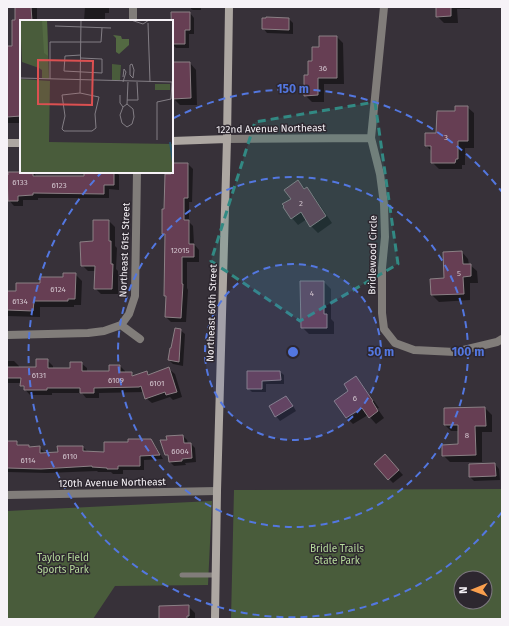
<svg xmlns="http://www.w3.org/2000/svg" width="509" height="626" font-family="'Fira Sans',sans-serif">
<style>
.green{fill:#495c3b;fill-rule:evenodd}
.shadow{fill:#0007}
.building{fill:#663e53;stroke:#8b8085}
.lines{fill:none;stroke-linecap:round;stroke-linejoin:round}
.lane{stroke:#817d7a;stroke-width:5}
.street{stroke:#817d7a;stroke-width:8}
.secondary{stroke:#ada7a2;stroke-width:8}
.marked{fill:#328983;fill-opacity:0.2;stroke:#328983;stroke-width:3;stroke-dasharray:8 5;stroke-linejoin:round}
.ring{fill:none;stroke:#5377e0;stroke-width:2;stroke-dasharray:7 5}
.labels{text-anchor:middle;dominant-baseline:central;stroke-width:3;stroke-linejoin:round;paint-order:stroke}
.number-label{font-size:8px;fill:#d2c5ce}
.street-label{font-size:10px;fill:#f6f2f7;stroke:#2d272f}
.park-label{font-size:10px;fill:#b7dc9c;stroke:#2d272f}
.inset-river{fill:none;stroke:#29576f;stroke-width:2}
.inset-road{fill:none;stroke:#837e85;stroke-width:1}
.view{fill:#dc5051;fill-opacity:0.15;stroke:#dc5051;stroke-width:2}
.inset-edge{fill:none;stroke:#f6f2f7;stroke-width:2}
.centre{fill:#5377e0;stroke:#2d272f;stroke-width:2}
.ring-label{font-size:12px;text-anchor:middle;font-weight:bold;fill:#5377e0;stroke:#2d272f;stroke-width:3;stroke-linejoin:round;paint-order:stroke}
</style>
<rect width="100%" height="100%" fill="#373139"/>
<path class="green" d="M502,489v130h-271l3,-129zM461,578h24v24h-24z
M212,501l-4,84 -93,1 -22,33h-86v-108z"/>
<path class="shadow" d="M16,7h21v14h-16v102h-13l-1,-2v-74h6l3,-26z
M85,7h24v6h-4v8h-21z
M191,7h10v3h-8l-2,-1z
M437,7h33v2h-13l1,14h-14l-7,-7z
M190,13l4,5v16h-5v14h-13l-4,-4z
M289,19l4,4v11l-26,-1 -4,-5z
M337,37l6,6 1,41h-20v18h-12l-7,-7 4,-19 4,-14 7,-14z
M190,63l6,7 1,35h-17l-7,-7z
M467,107l7,6v35h-9v17h-3v4h-23l-7,-7v-10l-6,-7 30,-33z
M173,164h15l5,5 -1,33h-3v20l4,4 1,18 5,6v12h-12v26l1,2 -2,32h-15l-5,-5 1,-19 -2,-2 1,-60 -3,-2 2,-24 7,-35z
M33,172l4,5h48v-5h31l3,3v15l-10,-1v9h-71v2h-15v6h-9l-7,-8v-25z
M298,182l8,7h1l6,6 19,28 -14,10 -7,-7 -4,-7 -9,6 -6,-7v-19z
M109,221l6,6v19l2,2 -1,21 2,2v23h-17l-6,-6 1,-17h-8l-6,-6 12,-23z
M462,252l6,7 1,6h1l7,6 1,12h-8v17l-31,2 -7,-7 -1,-15 14,-1z
M75,274l7,7 -1,24h-7v2h-34v10l-33,-1v-24h10z
M301,282h23l7,7v30l3,3v12h-25l-7,-7z
M180,330l5,4 -2,32 -10,-2 -4,-4z
M47,360l6,6v3h18l10,-6 6,5v4h23l10,-6 5,5v2h6l4,3 12,-4 3,3 19,-6 6,5 7,23 -9,3 -3,-3 -18,6 -6,-5 -2,-6 -45,1v5h-13l-4,-5h-30v2h-22l-8,-9v-3h-15v-22h7l5,5v2h18z
M248,372h32l4,3v9h-18v8h-14l-4,-4z
M356,377l6,7 17,24h-2l7,10 -8,6 -8,-9 -15,9 -6,-6 -12,-17 15,-10z
M286,397l4,4 6,10 -16,10 -4,-5 -6,-9z
M485,408l7,7v17h-10v30h-32l-7,-7 16,-10v-14h-8l-6,-6z
M183,436l4,4 1,4h3l4,4 1,14 -11,1 1,2 -12,1 -4,-4 -1,-5 -3,-3 1,-17z
M150,440l5,5 8,14 -19,1v10h-21v4h-10l-2,-2h-13l-1,-1 -50,2 -40,-1v-30h9l4,4h9l2,2 8,-1 5,5v1h15l24,-6 4,4 18,2 24,-10z
M389,460l14,15 -10,8 -4,-4z
M495,464l4,5 1,11 -26,1 -4,-4z
M188,606l7,7v6h-35z"/>
<path class="building" d="M15,7h16l1,14h-11v95l-14,1v-71h5v-26h3z
M436,7h15v9l-15,1z
M171,12h19v18h-5v14h-13z
M266,17l23,1v12l-27,-1v-11h4z
M319,36h18v42h-19v17l-14,1v-21h4v-14h4v-14h7z
M172,62h18l1,36 -19,1z
M455,106h13v35h-10v18h-2l-1,4h-24v-17h-6v-13h11l1,-22h18z
M172,163h16v35h-4v22h5v24h5v13h-12v27h1l-2,34 -16,-1 1,-21h-2l1,-62h-3v-25h2l1,-35h6z
M8,172h25v4h51v-4h30v13h-10v9l-71,-1v2l-15,1v5h-10l-1,-26h1z
M298,180l6,9 3,-2 19,29 -16,11 -9,-15 -10,7 -8,-12 1,-1 -2,-2 9,-5 -7,-9z
M93,220h16v21h2v23h2l-1,25h-18l1,-23h-14l-1,-24 13,-1z
M462,251l1,13h8v12l-8,1 1,17 -33,1 -1,-16 14,-1 -1,-26z
M63,273h13l-1,26h-7v2h-34l-1,10 -26,-1v-19h9v-8h24v-6h23z
M300,281h24v33h3v14h-26z
M175,328l6,1 -2,33 -11,-2 2,-12h1z
M36,359h12v9h22v-6h12v9h27v-6h11v7h12v4l15,-5 1,4 21,-8 8,25 -11,3 -1,-3 -20,7 -4,-13 -2,1 -45,1v5h-14v-5h-33v2h-23v-4h-4l1,-8h-14v-11h29z
M247,371h33l1,9 -19,1v8h-15z
M356,376l17,25h-1l6,10 -9,7 -7,-10 -16,10 -12,-17 14,-10 -4,-7z
M286,396l7,10 -18,11 -6,-11z
M485,407l1,19h-11l1,29 -34,1v-11l16,-1v-19h-14v-17z
M183,435l1,8h7l1,15 -10,1v2l-13,1 -1,-7h-3l-5,-15h7l-1,-4z
M128,439h23l9,16 -20,1v10h-22v3h-11v-1l-15,-1v-1l-51,3 -34,-1v-27h10v4h12v2l11,-1v7l18,-1 -1,-6h26v5l21,1v-10h24z
M385,454l14,16 -11,10 -14,-16z
M495,463l1,13 -27,1v-13z
M189,605v11h-2v3h-28v-13z"/>
<g class="lines">
<path class="lane" d="M182,575h34"/>
<path class="street" d="M384,7l-13,131 9,36 4,30 1,33 -3,31v45l2,16 11,14 19,7 41,2 42,-10 5,-3
M133,21v-14
M227,139l144,-1
M121,325l8,-11 6,-18 2,-124
M121,325l19,14
M7,335l81,-2 16,-2 17,-6
M7,495l210,-4"/>
<path class="secondary" d="M172,141l55,-2
M7,143h14
M215,619l2,-128 10,-352 2,-132"/>
</g>
<path class="marked" d="M375,102l23,162 -98,57 -89,-60 44,-139z"/>
<circle cx="293" cy="352" r="88" fill="#5377e0" fill-opacity=".12"/>
<g class="ring">
<circle cx="293" cy="352" r="88"/>
<circle cx="293" cy="352" r="175"/>
<path d="M502 512A263 263 0 1 1 101 173M174 118A263 263 0 0 1 502 192"/>
</g>
<g class="labels">
<g class="number-label">
<text x="323" y="68">36</text>
<text x="446" y="137">3</text>
<text x="20" y="182">6133</text>
<text x="59" y="185">6123</text>
<text x="301" y="203">2</text>
<text x="180" y="250">12015</text>
<text x="459" y="273">5</text>
<text x="58" y="289">6124</text>
<text x="312" y="293">4</text>
<text x="20" y="301">6134</text>
<text x="39" y="375">6131</text>
<text x="116" y="380">6109</text>
<text x="157" y="383">6101</text>
<text x="355" y="398">6</text>
<text x="467" y="435">8</text>
<text x="180" y="451">6004</text>
<text x="70" y="456">6110</text>
<text x="28" y="460">6114</text>
</g>
<g class="street-label">
<text transform="translate(271 129) rotate(-1)">122nd Avenue Northeast</text>
<text transform="translate(125 250) rotate(-88)">Northeast 61st Street</text>
<text transform="translate(373 255) rotate(-89)">Bridlewood Circle</text>
<text transform="translate(212 313) rotate(-88)">Northeast 60th Street</text>
<text transform="translate(112 483) rotate(-1)">120th Avenue Northeast</text>
</g>
<g class="park-label">
<text x="337" y="549">Bridle Trails<tspan x="337" dy="12">State Park</tspan></text>
<text x="63" y="558">Taylor Field<tspan x="63" dy="12">Sports Park</tspan></text>
</g>
</g>
<g transform="translate(20 20)">
<rect width="153" height="153" fill="#373139"/>
<path d="M0,0h27l2,59 -7,-1v-8l-3,-2 -17,-6zM92,44l9,1 -1,15h-8zM0,59l30,2 -1,61 123,2 1,-61v90h-153zM135,64h15v6h-15z" fill="#495c3b"/>
<path d="M22,0h5l1,36 -4,-3zM93,15l8,1 1,3h7v6l-10,9 -3,-2v-14z" fill="#536942"/>
<path class="inset-river" d="M150,122l3,20"/>
<path class="inset-road" d="M111,0l12,4 6,-4M128,3l2,59M35,6l56,2M45,36l16,-1M112,44l2,6 -1,8 -3,-3v-10zM44,51l38,2v-14l-21,-1M44,51l1,-15M0,58l153,4M30,59v-37h51l1,-14M103,62l3,-10 -2,-3 -1,8M60,73l19,4 -4,17 1,14 -4,3h-28l-2,-2 3,-13 -3,-21zM60,73l1,-73M100,75v8l3,4M107,80h11l-1,-18M107,84l6,5 1,8 -2,7 -5,3 -5,-4 -2,-8 3,-8zM107,84l1,-22M137,120v-38l14,-3 1,-17"/>
<path class="view" d="M18,40l55,1 -1,44 -54,-1z"/>
<rect width="153" height="153" class="inset-edge"/>
</g>
<circle cx="293" cy="352" r="6" class="centre"/>
<g class="ring-label">
<text x="293" y="93">150 m</text>
<text x="381" y="356">50 m</text>
<text x="468" y="356">100 m</text>
</g>
<rect width="509" height="626" fill="none" stroke="#f6f2f7" stroke-width="16"/>
<g transform="translate(473 590) rotate(269)"><circle r="19" fill="#2d272f" stroke="#7d787f"/>
<path d="M0-3L7 15L0 10L-7 15Z" fill="#fa9f4e"/>
<text y="-6" font-size="11" font-weight="bold" text-anchor="middle" fill="#f6f2f7">N</text>
</g>
</svg>
